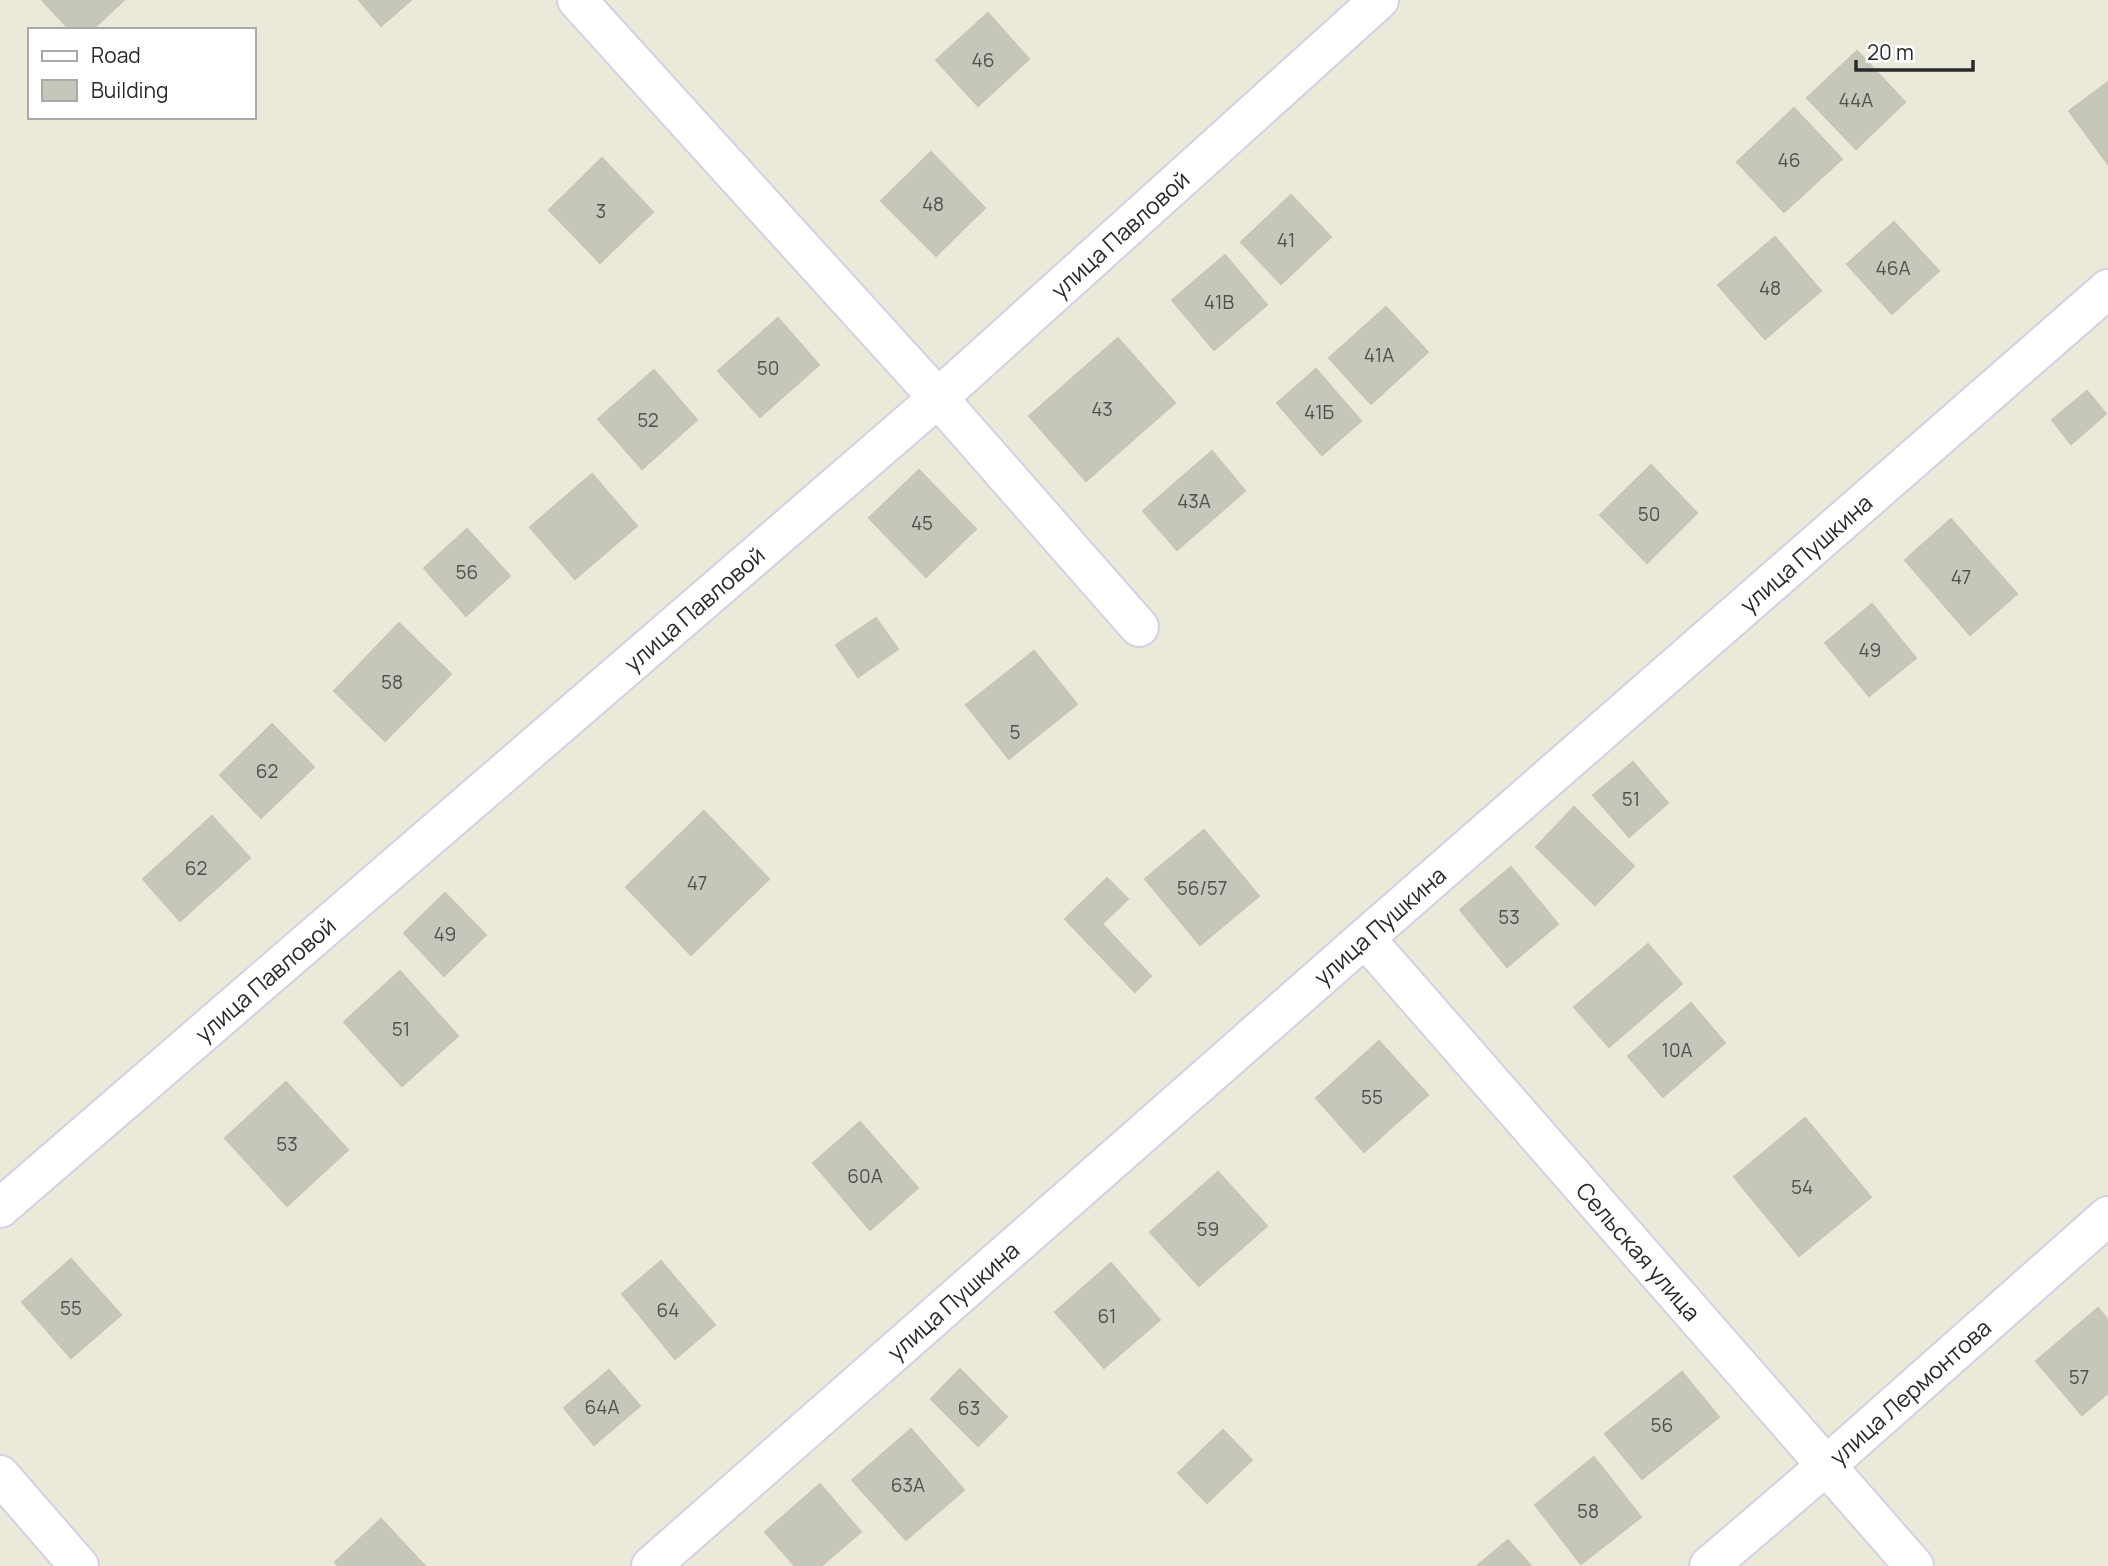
<svg xmlns="http://www.w3.org/2000/svg" width="2108" height="1566" font-family="Manrope,sans-serif">
<style>
.building{fill:#c6c6ba;stroke:#c6c6b4;stroke-width:2}
.lines{fill:none;stroke-linecap:round;stroke-linejoin:round}
.minor-casing{stroke:#d3d0e2;stroke-width:42}
.minor{stroke:#fff;stroke-width:38}
.labels{text-anchor:middle;dominant-baseline:central;stroke-width:5;stroke-linejoin:round;paint-order:stroke}
.number-label{font-size:19px;fill:#50504d}
.street-label{font-size:23px;fill:#292929;stroke:#fff}
</style>
<rect width="100%" height="100%" fill="#ebeada"/>
<path class="building" d="M42,0h82l-32,30h-22z
M359,0h52l-30,26z
M988,13l41,46 -51,47 -42,-46z
M1857,51l48,51 -49,47 -49,-51z
M2108,82v82l-39,-53z
M1794,108l48,51 -58,53 -47,-50z
M931,152l54,56 -49,48 -55,-55z
M602,158l51,54 -53,51 -51,-53z
M1291,195l40,42 -50,47 -40,-42z
M1894,222l45,49 -47,43 -45,-50z
M1775,237l46,54 -56,48 -47,-54z
M1225,255l42,50 -53,45 -42,-50z
M1386,307l42,45 -57,52 -42,-46z
M778,318l41,47 -59,52 -42,-46z
M1118,338l57,65 -89,78 -57,-65z
M1316,369l45,52 -39,34 -45,-52z
M654,370l43,50 -55,49 -44,-50z
M2087,391l19,23 -35,30 -19,-24z
M1212,451l33,40 -68,59 -34,-39z
M1651,465l46,48 -50,50 -47,-48z
M919,470l57,59 -50,48 -57,-59z
M592,474l45,52 -62,53 -45,-52z
M1951,519l66,75 -47,41 -65,-75z
M467,529l43,47 -44,40 -42,-48z
M1872,604l44,54 -47,38 -44,-53z
M876,618l22,31 -40,28 -22,-32z
M399,623l52,51 -66,67 -51,-50z
M1034,651l43,53 -68,55 -43,-54z
M272,724l42,43 -53,51 -41,-43z
M1633,762l35,41 -39,34 -36,-42z
M1574,807l60,59 -39,39 -59,-58z
M704,811l65,68 -78,76 -65,-68z
M212,816l38,42 -70,63 -37,-42z
M1204,830l55,66 -59,49 -55,-66z
M1511,867l47,57 -51,43 -47,-57z
M1107,878l21,21 -26,25 49,52 -16,16 -70,-73z
M445,893l41,42 -42,41 -40,-43z
M1648,944l34,40 -73,63 -35,-40z
M400,971l58,65 -56,50 -58,-64z
M1691,1003l34,40 -62,54 -35,-41z
M1379,1041l49,54 -64,57 -48,-54z
M286,1082l62,68 -61,56 -62,-68z
M1805,1118l66,79 -72,59 -65,-79z
M860,1122l58,66 -48,42 -57,-67z
M1218,1172l49,54 -68,60 -49,-54z
M71,1259l50,56 -50,43 -49,-56z
M661,1261l54,64 -40,34 -53,-65z
M1111,1263l49,57 -56,48 -49,-56z
M2098,1308l10,12v73l-26,22 -46,-54z
M960,1369l47,48 -29,29 -47,-47z
M609,1370l31,36 -46,39 -30,-37z
M1682,1372l37,45 -77,62 -37,-45z
M911,1429l53,61 -58,50 -54,-60z
M1223,1430l29,30 -45,43 -29,-30z
M1594,1457l47,60 -60,47 -46,-59z
M820,1484l41,48 -40,34h-26l-30,-34z
M381,1519l44,47h-87l-3,-4z
M1508,1540l23,26h-54z"/>
<g class="lines">
<defs>
<g id="minor">
<path d="M577,0l361,398 201,229"/>
<path id="s1" d="M1365,938l549,628"/>
<path id="s2" d="M0,1208l938,-810 441,-398"/>
<path d="M0,1475l79,91"/>
<path id="s3" d="M651,1566l714,-628 743,-649"/>
<path id="s4" d="M1709,1566l118,-101 281,-249"/>
</g>
</defs>
<use href="#minor" class="minor-casing"/>
<use href="#minor" class="minor"/>
</g>
<g class="labels">
<g class="number-label">
<text x="983" y="60">46</text>
<text x="1856" y="100">44А</text>
<text x="1789" y="160">46</text>
<text x="933" y="204">48</text>
<text x="601" y="211">3</text>
<text x="1286" y="240">41</text>
<text x="1893" y="268">46А</text>
<text x="1770" y="288">48</text>
<text x="1219" y="302">41В</text>
<text x="1379" y="355">41А</text>
<text x="768" y="368">50</text>
<text x="1102" y="409">43</text>
<text x="1319" y="412">41Б</text>
<text x="648" y="420">52</text>
<text x="1194" y="501">43А</text>
<text x="1649" y="514">50</text>
<text x="922" y="523">45</text>
<text x="467" y="572">56</text>
<text x="1961" y="577">47</text>
<text x="1870" y="650">49</text>
<text x="392" y="682">58</text>
<text x="1015" y="732">5</text>
<text x="267" y="771">62</text>
<text x="1631" y="799">51</text>
<text x="196" y="868">62</text>
<text x="697" y="883">47</text>
<text x="1202" y="888">56/57</text>
<text x="1509" y="917">53</text>
<text x="445" y="934">49</text>
<text x="401" y="1029">51</text>
<text x="1677" y="1050">10А</text>
<text x="1372" y="1097">55</text>
<text x="287" y="1144">53</text>
<text x="865" y="1176">60А</text>
<text x="1802" y="1187">54</text>
<text x="1208" y="1229">59</text>
<text x="71" y="1308">55</text>
<text x="668" y="1310">64</text>
<text x="1107" y="1316">61</text>
<text x="2079" y="1377">57</text>
<text x="602" y="1407">64А</text>
<text x="969" y="1408">63</text>
<text x="1662" y="1425">56</text>
<text x="908" y="1485">63А</text>
<text x="1588" y="1511">58</text>
</g>
<g class="street-label">
<text stroke="none"><textPath href="#s2" startOffset="1484">улица Павловой</textPath></text>
<text stroke="none"><textPath href="#s3" startOffset="1536">улица Пушкина</textPath></text>
<text stroke="none"><textPath href="#s2" startOffset="917">улица Павловой</textPath></text>
<text stroke="none"><textPath href="#s3" startOffset="970">улица Пушкина</textPath></text>
<text stroke="none"><textPath href="#s2" startOffset="350">улица Павловой</textPath></text>
<text stroke="none"><textPath href="#s1" startOffset="416">Сельская улица</textPath></text>
<text stroke="none"><textPath href="#s3" startOffset="402">улица Пушкина</textPath></text>
<text stroke="none"><textPath href="#s4" startOffset="266">улица Лермонтова</textPath></text>
</g>
</g>
<rect x="28" y="28" width="228" height="91" fill="#ffffff" stroke="#a9a9a9" stroke-width="2"/>
<rect x="42" y="51" width="35" height="10" fill="#ffffff" stroke="#a9a9a9" stroke-width="2"/>
<text x="91" y="63" font-size="21" fill="#292929">Road</text>
<rect x="42" y="80" width="35" height="21" fill="#c6c6ba" stroke="#a9a9a9" stroke-width="2"/>
<text x="91" y="98" font-size="21" fill="#292929">Building</text>
<path d="M1856 60v10h117v-10" fill="none" stroke="#292929" stroke-width="3.5"/>
<text x="1867" y="60" font-size="21" fill="#292929" stroke="#ffffff" stroke-width="5" paint-order="stroke">20 m</text>
</svg>
